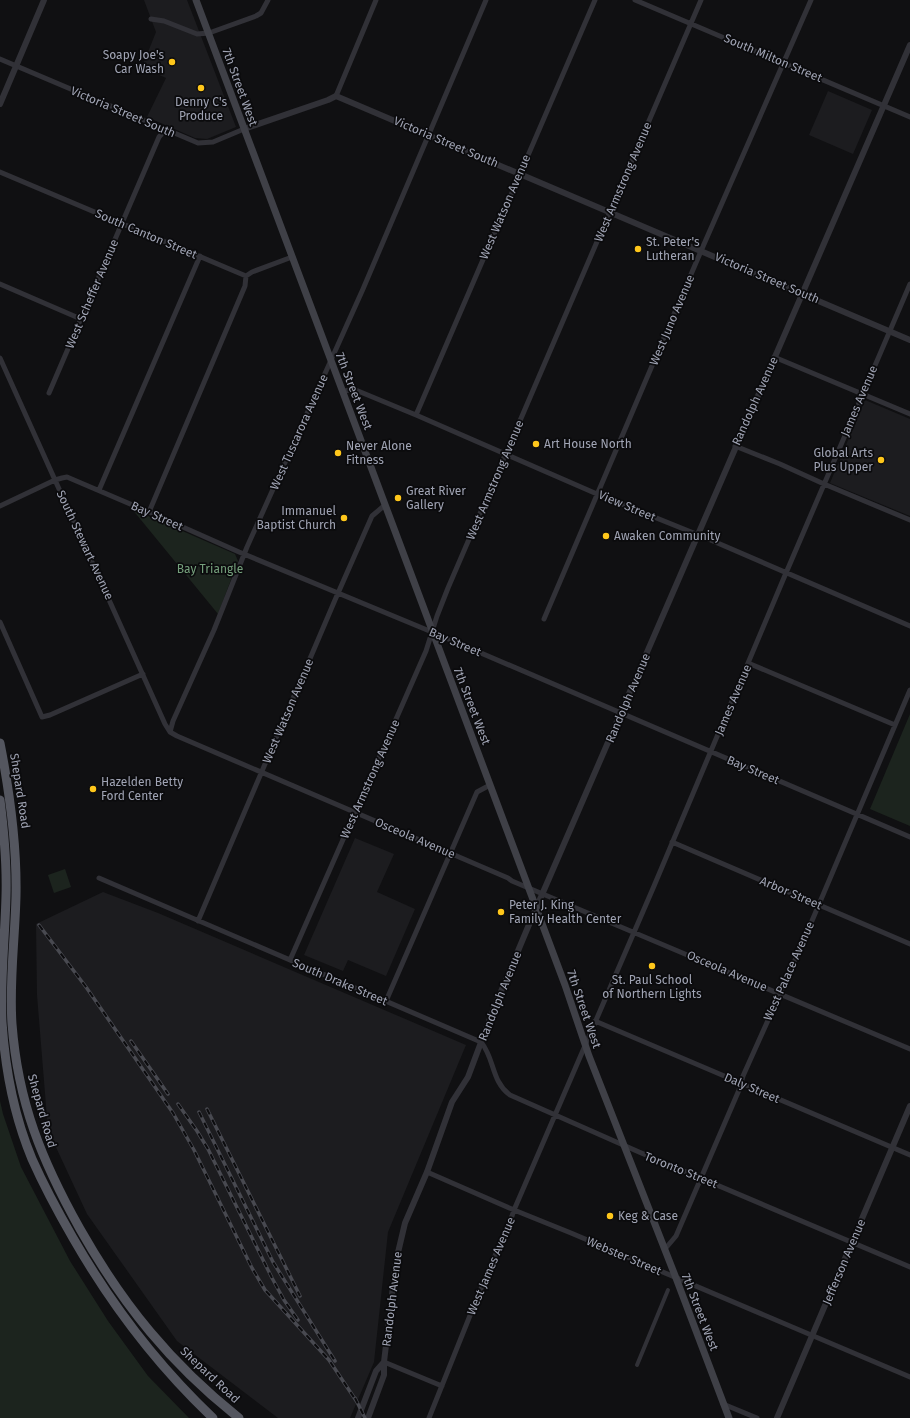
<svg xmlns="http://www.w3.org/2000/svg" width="910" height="1418" font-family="'Fira Sans',sans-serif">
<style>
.built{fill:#1c1c1f}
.green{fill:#1c241e}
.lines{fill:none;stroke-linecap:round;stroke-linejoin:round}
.pedestrian{stroke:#313137;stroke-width:4}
.minor{stroke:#313137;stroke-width:5}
.tertiary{stroke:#313137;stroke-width:6}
.secondary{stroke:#3f4047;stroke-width:7}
.trunk{stroke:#54565f;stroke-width:9}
.rail-casing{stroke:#484950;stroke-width:3.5}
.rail{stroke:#0b0b0d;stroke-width:2;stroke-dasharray:6;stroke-linecap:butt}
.poi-dot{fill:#ffc71b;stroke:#0b0b0d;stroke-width:1.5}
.labels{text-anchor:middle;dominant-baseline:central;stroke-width:3.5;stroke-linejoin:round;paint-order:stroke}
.poi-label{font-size:12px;fill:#a0a4b4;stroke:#0b0b0d;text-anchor:start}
.street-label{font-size:12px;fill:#a0a4b4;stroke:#0b0b0d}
.park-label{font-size:12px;fill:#75a07c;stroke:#0b0b0d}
</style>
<rect width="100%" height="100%" fill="#101012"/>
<path class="built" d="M144,0h43l49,127 -29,12 -12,-1 -48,-21 19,-39 -24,-11 14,-35z
M828,91l44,19 -19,44 -44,-19z
M865,400l45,19v97l-80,-33z
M355,838l39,16 -17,38 38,17 -29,67 -38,-16 -5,11 -39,-16z
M103,892l55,21 308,132 -78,187 -14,130 -24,56h-72l-101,-77 -90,-127 -39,-84 -11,-135 -1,-71z"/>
<path class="green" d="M132,509l103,45 3,7 -20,53z
M910,714v112l-40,-17z
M65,869l6,18 -17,6 -6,-18z
M0,1101l3,13 18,53 49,94 38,60 40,55 41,42h-189z"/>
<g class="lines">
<path class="pedestrian" d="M637,1365l31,-75"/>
<path class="minor" d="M635,0l275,117
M151,19l13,2 33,13 12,-1 47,-17 5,-3 7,-13
M0,59l198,84 15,-1 31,-13
M336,96l40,-96
M0,172l246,104 6,-4 40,-15
M0,284l81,35
M774,357l136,57
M0,358l165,366 5,8 7,4 331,142 4,3 398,168
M343,391l10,-1 5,1 58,24 181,79 109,44 204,88
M49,393l110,-256 6,-7
M416,415l179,-415
M735,446l45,18 44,20 86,36
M99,490l101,-234
M0,506l55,-26 7,-2 5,-1 82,35 90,40 193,80 478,205
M149,512l96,-226 1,-10
M544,619l157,-368 110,-251
M0,622l42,95 8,-2 93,-41
M748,663l147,62
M170,732l3,-11 41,-91 33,-83 116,-258 123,-289
M672,842l238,102
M99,878l382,164c14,17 10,39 29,53l129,57 271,115
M198,921l137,-321 37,-84 13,-11
M290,960l136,-309 11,-35 11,-28 253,-588
M386,1001l91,-209 13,-7
M595,1021l315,134
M427,1172l87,38 57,23 339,144
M665,1249l11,-13 63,-146 4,-14 57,-127 110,-259
M384,1362l58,24
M723,1404l34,14
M429,1418l48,-120 35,-82 2,-6 140,-324 129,-306 127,-296"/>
<path class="tertiary" d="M0,104l44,-104
M244,129l84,-29 8,-4 574,244
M358,1418l18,-47 8,-9
M368,1418l16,-43v-13l12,-101 9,-38 22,-51 25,-70 16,-25 24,-64 36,-86 382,-882
M777,1418l133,-312"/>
<path class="secondary" d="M196,0l369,985 24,71 87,222 53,140"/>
<path class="trunk" d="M0,743c10,51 17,102 16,153 -1,43 -7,86 -4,128 6,79 30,137 68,205 43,76 91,135 159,189
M0,800c4,32 7,64 6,96 -1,42 -6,84 -4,126 3,46 12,94 30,137 12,27 26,53 41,79 39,68 83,126 140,180"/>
<defs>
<path id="rail" d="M39,925l47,62 87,126 21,37 58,118 13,22 64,70 28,42
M131,1041l37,53
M178,1104l19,27 11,18 64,129 12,22 14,20
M207,1109l93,187
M199,1112l74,150 62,99
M355,1398l10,20"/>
</defs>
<use href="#rail" class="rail-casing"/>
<use href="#rail" class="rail"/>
</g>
<g class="poi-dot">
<circle cx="172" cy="62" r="4"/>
<circle cx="201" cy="88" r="4"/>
<circle cx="638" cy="249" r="4"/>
<circle cx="536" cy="444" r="4"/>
<circle cx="338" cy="453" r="4"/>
<circle cx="881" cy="460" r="4"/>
<circle cx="398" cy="498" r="4"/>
<circle cx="344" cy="518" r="4"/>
<circle cx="606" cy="536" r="4"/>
<circle cx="93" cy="789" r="4"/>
<circle cx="501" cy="912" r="4"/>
<circle cx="652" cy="966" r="4"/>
<circle cx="610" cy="1216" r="4"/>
</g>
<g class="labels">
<g class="poi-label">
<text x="164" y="55" text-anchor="end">Soapy Joe's<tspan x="164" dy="14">Car Wash</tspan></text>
<text x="201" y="102" text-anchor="middle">Denny C's<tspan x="201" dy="14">Produce</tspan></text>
<text x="646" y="242">St. Peter's<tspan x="646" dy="14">Lutheran</tspan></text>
<text x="544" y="444">Art House North</text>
<text x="346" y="446">Never Alone<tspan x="346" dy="14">Fitness</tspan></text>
<text x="873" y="453" text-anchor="end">Global Arts<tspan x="873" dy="14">Plus Upper</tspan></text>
<text x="406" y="491">Great River<tspan x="406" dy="14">Gallery</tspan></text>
<text x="336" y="511" text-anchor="end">Immanuel<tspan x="336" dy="14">Baptist Church</tspan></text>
<text x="614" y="536">Awaken Community</text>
<text x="101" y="782">Hazelden Betty<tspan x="101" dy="14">Ford Center</tspan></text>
<text x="509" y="905">Peter J. King<tspan x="509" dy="14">Family Health Center</tspan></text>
<text x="652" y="980" text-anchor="middle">St. Paul School<tspan x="652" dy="14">of Northern Lights</tspan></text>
<text x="618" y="1216">Keg &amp; Case</text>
</g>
<g class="street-label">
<text transform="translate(773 58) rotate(23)">South Milton Street</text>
<text transform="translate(240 87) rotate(70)">7th Street West</text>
<text transform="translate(123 112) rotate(23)">Victoria Street South</text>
<text transform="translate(446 142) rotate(23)">Victoria Street South</text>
<text transform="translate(623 182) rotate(-67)">West Armstrong Avenue</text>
<text transform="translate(505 207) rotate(-67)">West Watson Avenue</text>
<text transform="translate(146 234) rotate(23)">South Canton Street</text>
<text transform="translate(767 278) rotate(23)">Victoria Street South</text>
<text transform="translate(92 294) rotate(-67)">West Scheffer Avenue</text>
<text transform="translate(672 320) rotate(-67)">West Juno Avenue</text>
<text transform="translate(354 391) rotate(69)">7th Street West</text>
<text transform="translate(755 401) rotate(-66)">Randolph Avenue</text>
<text transform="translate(859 401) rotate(-67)">James Avenue</text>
<text transform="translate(299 432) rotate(-66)">West Tuscarora Avenue</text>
<text transform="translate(495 480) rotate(-67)">West Armstrong Avenue</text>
<text transform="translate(627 506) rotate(23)">View Street</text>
<text transform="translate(157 516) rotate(24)">Bay Street</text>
<text transform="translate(85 545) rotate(65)">South Stewart Avenue</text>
<text transform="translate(455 642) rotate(23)">Bay Street</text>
<text transform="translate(628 698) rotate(-67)">Randolph Avenue</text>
<text transform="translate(733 700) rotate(-67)">James Avenue</text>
<text transform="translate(472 706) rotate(69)">7th Street West</text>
<text transform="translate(288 711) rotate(-67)">West Watson Avenue</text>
<text transform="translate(753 770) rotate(23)">Bay Street</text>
<text transform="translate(370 779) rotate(-66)">West Armstrong Avenue</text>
<text transform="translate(20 791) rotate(81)">Shepard Road</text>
<text transform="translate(415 838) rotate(23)">Osceola Avenue</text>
<text transform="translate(791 893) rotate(23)">Arbor Street</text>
<text transform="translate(727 971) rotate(23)">Osceola Avenue</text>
<text transform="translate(789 971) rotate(-66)">West Palace Avenue</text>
<text transform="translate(340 982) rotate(23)">South Drake Street</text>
<text transform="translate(500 996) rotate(-68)">Randolph Avenue</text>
<text transform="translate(584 1009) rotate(71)">7th Street West</text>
<text transform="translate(752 1088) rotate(23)">Daly Street</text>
<text transform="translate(42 1111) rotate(74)">Shepard Road</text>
<text transform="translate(681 1170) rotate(22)">Toronto Street</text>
<text transform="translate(624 1256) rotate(23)">Webster Street</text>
<text transform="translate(844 1262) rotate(-67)">Jefferson Avenue</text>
<text transform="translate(491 1266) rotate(-67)">West James Avenue</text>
<text transform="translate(392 1299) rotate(-83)">Randolph Avenue</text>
<text transform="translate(700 1312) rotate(69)">7th Street West</text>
<text transform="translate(210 1375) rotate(43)">Shepard Road</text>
</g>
<g class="park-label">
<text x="210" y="569">Bay Triangle</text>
</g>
</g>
</svg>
